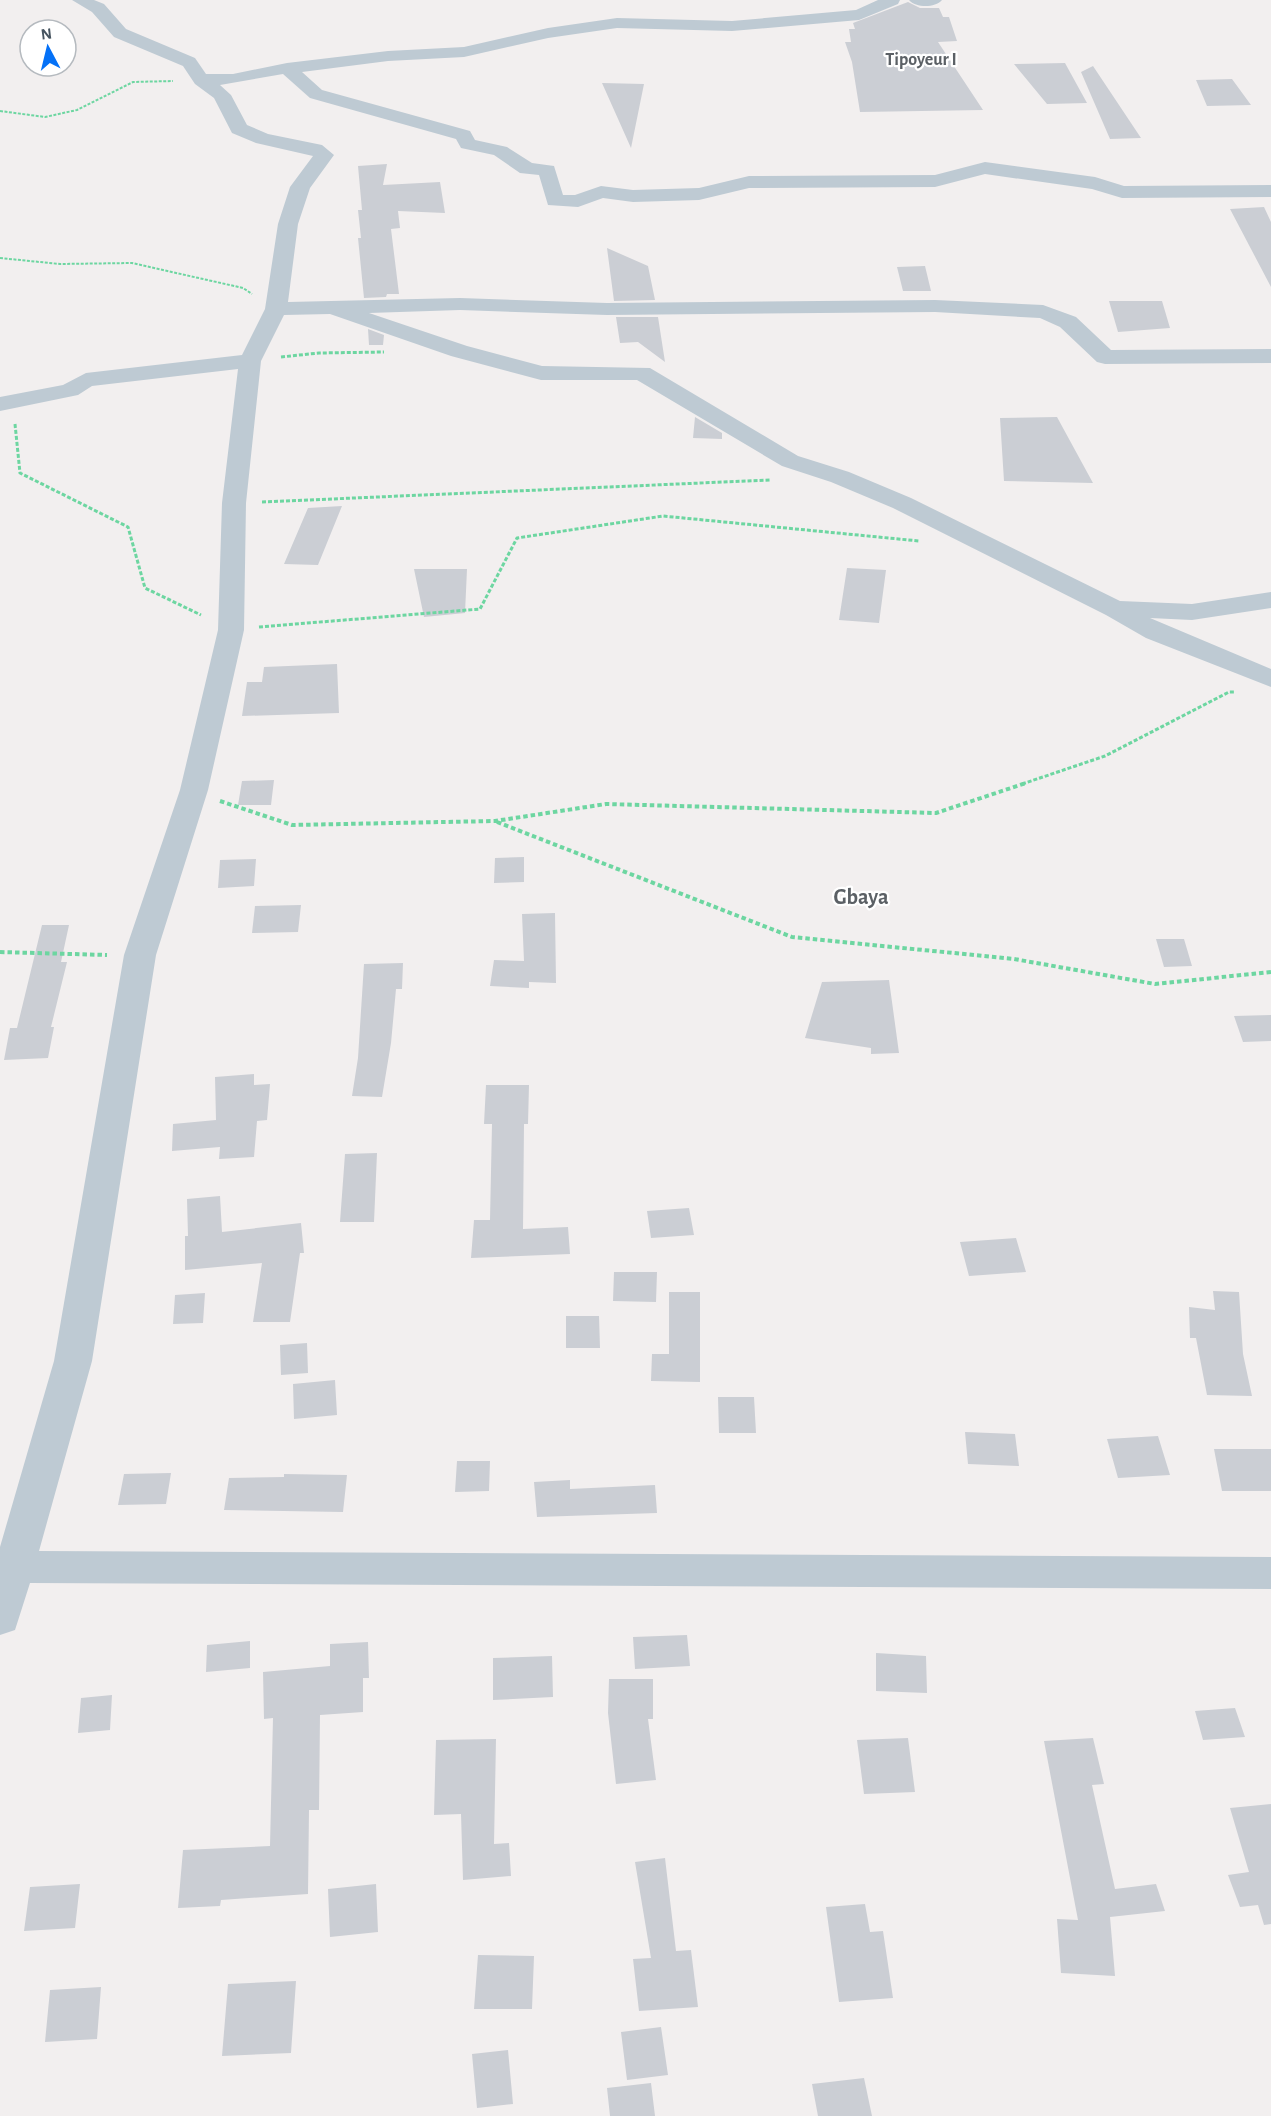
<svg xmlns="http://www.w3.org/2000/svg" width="1271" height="2116" font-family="'Alegreya Sans',sans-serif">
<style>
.building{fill:#cbced4}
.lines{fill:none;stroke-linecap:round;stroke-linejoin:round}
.path-far2{stroke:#6dd6a1;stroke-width:2;stroke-dasharray:3 1.5;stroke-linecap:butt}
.path-far1{stroke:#6dd6a1;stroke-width:3;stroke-dasharray:4 2;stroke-linecap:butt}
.path{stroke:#6dd6a1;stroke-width:4;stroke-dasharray:4.5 3;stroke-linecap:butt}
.street{fill:#becad3;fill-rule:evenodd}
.labels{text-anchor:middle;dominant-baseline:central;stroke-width:4.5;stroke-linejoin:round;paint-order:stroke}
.far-neighbourhood-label{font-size:18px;font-weight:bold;fill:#5b6065;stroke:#fff}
.neighbourhood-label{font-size:22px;font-weight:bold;fill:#5b6065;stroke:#fff}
</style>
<rect width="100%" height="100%" fill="#f2efef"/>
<path class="building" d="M908,2l12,6h19l4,9h6l8,24 -19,1 45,68 -123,2 -8,-50 -7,-20h6l-2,-13h6l-2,-6z
M1065,63l22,40 -40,1 -33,-40z
M1093,66l48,72 -31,1 -29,-67z
M1232,79l19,26 -44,1 -11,-26z
M602,83l42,1 -13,64z
M387,164l-4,21 57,-3 5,31 -47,-2 2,17 -9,1 8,65h-12l-1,3 -22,1 -6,-60h3l-3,-28h4l-4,-44z
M1264,207l7,15v65l-41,-78z
M607,248l41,18 7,34 -41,1z
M925,266l6,25h-28l-6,-24z
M1109,301h53l8,27 -52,4z
M616,317h42l7,45 -27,-20 -18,1z
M368,329l16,6 -1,10h-14z
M695,417l27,16v6l-29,-1z
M1057,417l36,66 -89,-2 -4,-63z
M342,506l-24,59 -34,-1 24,-56z
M847,568l39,2 -7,53 -40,-3z
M414,569h53l-2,44 -41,4z
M337,664l2,49 -97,3 5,-34h15l2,-15z
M274,780l-3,25h-33l4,-24z
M524,857v25l-30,1 1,-25z
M256,859l-2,27 -36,2 2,-28z
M301,905l-3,27 -46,1 3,-27z
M555,913l1,70 -27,-1v6l-39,-2 4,-26 30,1 -2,-47z
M42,925h27l-8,37h6l-16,65h3l-6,31 -44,2 6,-32h7z
M1156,939h28l8,27 -28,1z
M403,963l-1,26h-6l-5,54 -9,54 -30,-1 6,-38 6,-94z
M889,980l10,73 -28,1v-6l-66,-10 17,-56z
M1271,1015v26l-28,1 -9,-26z
M254,1074v11l16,-1 -3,36 -10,1 -3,36 -35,2 1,-12 -48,4 1,-27 43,-4 -1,-43z
M486,1085h43l-1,39h-4l-1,105 45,-2 2,27 -99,4 3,-38h16l2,-96h-8z
M377,1153l-3,69h-34l5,-68z
M220,1196l2,36 79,-9 3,30h-4l-10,69h-37l9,-59 -77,7v-34h3l-1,-37z
M689,1208l5,27 -43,3 -4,-27z
M1016,1238l10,34 -57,4 -9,-34z
M614,1272h43l-1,30 -43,-1z
M1213,1291l26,1 4,62 9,42 -45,-1 -11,-57h-6l-1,-31 26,3z
M669,1292h31v90l-49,-1 1,-27h17z
M205,1293l-2,30 -30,1 2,-29z
M566,1316h33l1,32h-34z
M307,1343l1,30 -27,2 -1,-30z
M335,1380l2,35 -43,4 -1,-35z
M718,1397h36l2,36h-37z
M965,1432l50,2 4,32 -51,-2z
M1158,1436l12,39 -52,3 -11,-39z
M1214,1449h57v42h-49z
M457,1461h33l-1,30 -34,1z
M171,1473l-5,31 -48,1 6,-31z
M284,1474l63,1 -4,37 -119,-2 5,-32 55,-1z
M570,1480v9l85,-4 2,28 -120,4 -3,-35z
M687,1635l3,31 -55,3 -2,-32z
M250,1641v27l-44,4 1,-27z
M368,1642l1,36h-6v34l-43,3 -1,95h-10l-1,84 -87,6 -1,6 -42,2 5,-58 87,-4 3,-128 -9,1 -1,-47 67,-6v-22z
M876,1653l50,3 1,37 -51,-2z
M552,1656l1,41 -60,3v-42z
M609,1679h44v40h-5l8,61 -40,4 -8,-71z
M112,1695l-2,35 -32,3 3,-35z
M1235,1708l10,29 -42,3 -8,-29z
M908,1738l7,54 -51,2 -7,-54z
M1093,1738l11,46 -12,1 23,104 41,-5 9,27 -55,6 5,59 -54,-3 -4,-54 21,1 -34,-179z
M496,1739l-2,105 15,-1 2,33 -48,4 -2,-66 -27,1 2,-75z
M1271,1804v120l-7,1 -6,-20 -18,2 -12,-32 21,-3 -19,-64z
M665,1858l11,93 15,-1 7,57 -59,4 -6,-52 18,-1 -16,-96z
M80,1884l-5,44 -51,3 6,-44z
M376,1884l2,48 -48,5 -2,-48z
M865,1904l5,28 13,-1 10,67 -54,4 -13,-95z
M478,1955l56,1 -2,53h-58z
M296,1981l-5,72 -69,3 6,-72z
M101,1987l-4,52 -52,3 5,-52z
M661,2027l7,48 -41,5 -6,-48z
M508,2050l5,54 -36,4 -5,-54z
M864,2078l8,38h-54l-6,-32z
M651,2083l4,33h-45l-3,-28z"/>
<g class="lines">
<path class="path-far2" d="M0,111l45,6 32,-7 56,-28 40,-1
M0,258l60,6 72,-1 111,25 9,6"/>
<path class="path-far1" d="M281,357l38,-4 65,-1
M15,424l5,49 108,54 17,61 56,27
M262,502l508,-22
M259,627l221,-18 37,-71 146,-22 256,25
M1022,784l83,-28 124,-64h6"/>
<path class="path" d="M220,801l72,24 203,-4 111,-17 330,9 90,-30
M497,822l295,115 222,22 141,25 116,-12
M0,952l107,3"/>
<path class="street" d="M72,0h22l10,4 22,25 69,29 11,16h27l54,-11 101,-12 76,-4 84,-19 69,-10 115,3 124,-11 22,-10h22l-2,4 -39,16 -127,11 -115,-3 -69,10 -84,19 -76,4 -86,11 20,18 148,41 5,9 32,7 25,16 22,3 9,29h12l26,-9 32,4 66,-2 50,-12 186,-1 50,-13 110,15 29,9 147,-1v12l-149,1 -30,-9 -107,-15 -50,13 -186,1 -50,12 -66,2 -30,-4 -25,9 -30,-2 -9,-30 -19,-2 -26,-18 -33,-7 -5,-9 -146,-41 -27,-24 -63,11 11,10 16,30 21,9 54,11 12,10 -24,33 -12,36 -10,78 172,-4 147,5 328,-3 108,5 33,12 35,33 160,-1v14l-166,1 -8,-2 -37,-35 -20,-9 -105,-6 -328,3 -147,-5 -91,3 98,33 75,20 108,2 148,88 51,16 62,26 209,103 72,3 79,-12v16l-79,12 -42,-2 121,51v18l-125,-49 -40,-23 -213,-107 -62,-26 -49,-16 -145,-86h-96l-90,-24 -121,-42 -46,1 -23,46 -15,142 -2,127 -36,160 -52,165 -64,406 -53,190 1232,6v32l-1241,-6 -15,47 -15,5v-88l54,-186 70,-406 56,-165 38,-160 4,-127 16,-134 -146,17 -14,9 -78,16v-14l63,-12 23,-12 156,-18 23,-46 13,-85 12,-37 23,-31 -57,-13 -24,-10 -18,-35 -19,-14 -12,-18 -69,-29 -22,-25z
M909,0h33c-7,8 -26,8 -33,0z"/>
</g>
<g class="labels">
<g class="far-neighbourhood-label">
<text x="921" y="60">Tipoyeur I</text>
</g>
<g class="neighbourhood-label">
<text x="861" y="897">Gbaya</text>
</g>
</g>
<g transform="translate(48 48) rotate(353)"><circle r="28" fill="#ffffff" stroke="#b5babf" stroke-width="1.5"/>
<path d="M0-4.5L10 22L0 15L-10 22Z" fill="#0471f7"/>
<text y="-9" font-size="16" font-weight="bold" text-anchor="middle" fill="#45535f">N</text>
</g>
</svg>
